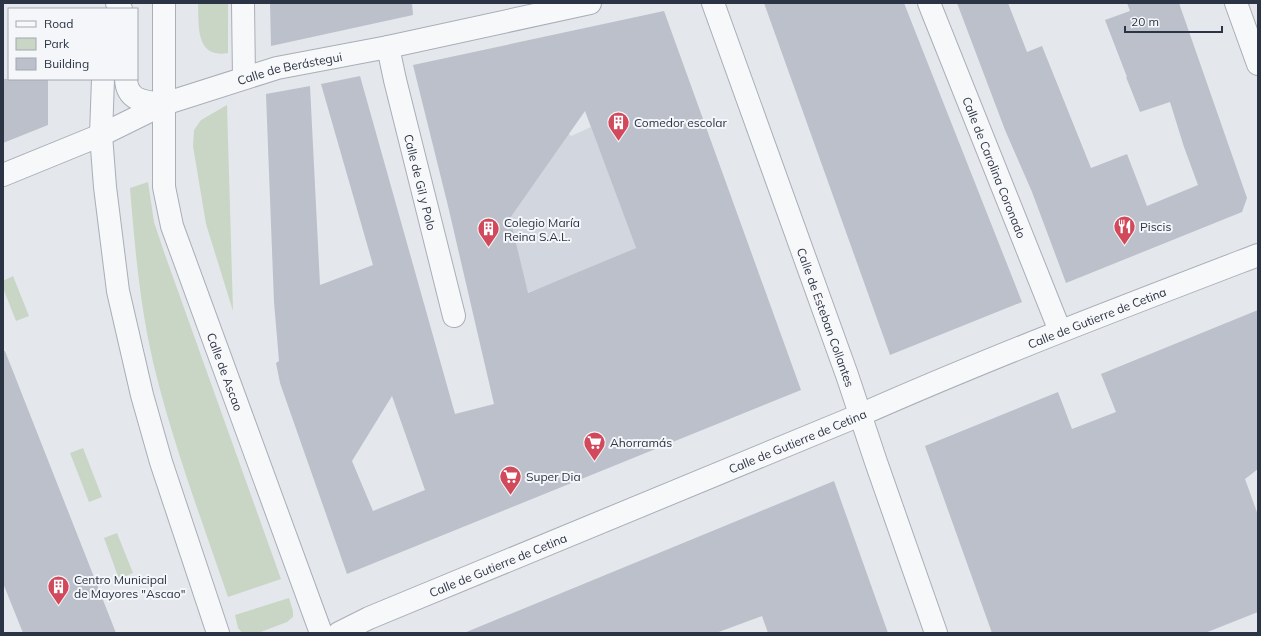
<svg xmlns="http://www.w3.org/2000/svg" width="1261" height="636" font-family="Mulish,sans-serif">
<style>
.built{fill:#d2d6de}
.green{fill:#c9d6c5}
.building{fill:#bbc0ca;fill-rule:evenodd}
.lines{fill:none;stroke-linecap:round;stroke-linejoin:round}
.minor-casing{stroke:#a9aeb7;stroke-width:24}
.tertiary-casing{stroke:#a9aeb7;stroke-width:24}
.minor{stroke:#f7f8fa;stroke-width:22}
.tertiary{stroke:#f7f8fa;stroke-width:22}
.labels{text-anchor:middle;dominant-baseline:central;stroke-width:4;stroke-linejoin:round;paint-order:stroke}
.street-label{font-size:12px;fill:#2b3445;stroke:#f4f6f9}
.poi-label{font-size:12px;fill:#2b3445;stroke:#f4f6f9;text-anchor:start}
</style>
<rect width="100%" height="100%" fill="#e4e7ec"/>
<path class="built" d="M591,127l45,121 -80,34 -83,31 17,-116 79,-63 2,2z"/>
<path class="green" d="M198,3h30v50c-33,6 -29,-28 -30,-50z
M227,105l6,206 -27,-87 -13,-78 1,-16 7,-10z
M148,182l6,40 10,30 117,327 -53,18c-25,-73 -52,-145 -71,-219 -16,-62 -22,-126 -27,-190z
M13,276l16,40 -13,5 -13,-33v-7z
M83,448l19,49 -13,5 -19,-49z
M117,533l16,40 -14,6 -15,-41z
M289,598l4,13v6l-6,5 -29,11h-16l-4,-5 -3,-13z"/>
<path class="building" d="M270,3h142l1,12 -142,31z
M764,3h140l118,299 -132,53z
M957,3h51l19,49 15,-6 49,122 36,-14 20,52 51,-21 -14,-38 -14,-45 -30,10 -14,-35h1l-22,-57 25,-9 -3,-8h52l68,195 -5,14 -176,71 -34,-91 -27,-62z
M664,11l137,379 -454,184 -67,-191 -4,-20 3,-2 -5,-59 -8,-208 44,-8 10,199 53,-20 -52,-181 39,-8 95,338 39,-10 -46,-198 -35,-141zM585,111l51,137 -108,45 -18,-75zM392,396l33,94 -52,21 -21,-50z
M3,79h45v46l-45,18z
M1258,310v159l-13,10 13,36v97l-53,21h-213l-67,-187 133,-54 14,37 44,-17 -15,-38z
M3,351h2l111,282h-93l-20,-50z
M834,481l54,152h-120l-6,-17 -46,17h-252z"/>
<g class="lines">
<defs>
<g id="minor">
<path d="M243,3l1,75"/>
<path id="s1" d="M713,3l134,372 29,87 60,171"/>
<path id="s2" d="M929,3l131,328"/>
<path d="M1236,3l22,61"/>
<path id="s3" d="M388,47l7,33 59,236"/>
<path id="s4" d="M3,175l98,-40 63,-31 113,-36 111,-21 202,-44"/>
<path id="s5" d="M339,633l30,-15 491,-203c131,-58 265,-109 398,-160"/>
</g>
<g id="tertiary">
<path d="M117,3l4,6"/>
<path id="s6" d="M164,3v184l8,39 149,407"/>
<path d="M103,79l-2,56 4,52 13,104 24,104 19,67 57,171"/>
<path d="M126,79c1,23 20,23 38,25"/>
</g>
</defs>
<use href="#minor" class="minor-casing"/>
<use href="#tertiary" class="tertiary-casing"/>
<use href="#minor" class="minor"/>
<use href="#tertiary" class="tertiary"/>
</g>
<defs>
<symbol id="building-pin" viewBox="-11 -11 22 30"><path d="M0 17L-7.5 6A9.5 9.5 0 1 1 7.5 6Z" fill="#d1495b" stroke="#f4f6f9"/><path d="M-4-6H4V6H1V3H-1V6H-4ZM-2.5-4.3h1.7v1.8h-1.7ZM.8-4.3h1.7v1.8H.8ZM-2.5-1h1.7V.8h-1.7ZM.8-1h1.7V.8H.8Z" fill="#fff"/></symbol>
<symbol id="restaurant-pin" viewBox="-11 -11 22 30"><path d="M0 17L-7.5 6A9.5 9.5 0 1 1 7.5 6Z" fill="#d1495b" stroke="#f4f6f9"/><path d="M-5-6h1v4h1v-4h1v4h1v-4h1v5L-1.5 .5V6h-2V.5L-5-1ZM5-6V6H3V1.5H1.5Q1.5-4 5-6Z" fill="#fff"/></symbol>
<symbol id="supermarket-pin" viewBox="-11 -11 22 30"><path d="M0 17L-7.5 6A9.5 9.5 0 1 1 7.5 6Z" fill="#d1495b" stroke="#f4f6f9"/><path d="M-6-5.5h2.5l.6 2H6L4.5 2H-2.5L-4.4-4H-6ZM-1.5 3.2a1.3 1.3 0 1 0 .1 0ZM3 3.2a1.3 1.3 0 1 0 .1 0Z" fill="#fff"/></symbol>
</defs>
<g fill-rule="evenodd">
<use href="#building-pin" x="606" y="110" width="25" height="34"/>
<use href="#restaurant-pin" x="1112" y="214" width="25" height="34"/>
<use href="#building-pin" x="476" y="216" width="25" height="34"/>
<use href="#supermarket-pin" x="582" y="430" width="25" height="34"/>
<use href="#supermarket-pin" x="498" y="464" width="25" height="34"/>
<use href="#building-pin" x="46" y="574" width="25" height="34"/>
</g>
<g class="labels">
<g class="street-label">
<text stroke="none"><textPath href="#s4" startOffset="307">Calle de Berástegui</textPath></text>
<text stroke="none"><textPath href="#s2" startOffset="177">Calle de Carolina Coronado</textPath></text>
<text stroke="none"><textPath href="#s3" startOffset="139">Calle de Gil y Polo</textPath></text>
<text stroke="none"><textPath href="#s5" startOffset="821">Calle de Gutierre de Cetina</textPath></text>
<text stroke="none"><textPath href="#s1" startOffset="334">Calle de Esteban Collantes</textPath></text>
<text stroke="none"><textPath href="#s6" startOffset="379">Calle de Ascao</textPath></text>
<text stroke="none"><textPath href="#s5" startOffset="497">Calle de Gutierre de Cetina</textPath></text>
<text stroke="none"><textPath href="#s5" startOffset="173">Calle de Gutierre de Cetina</textPath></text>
</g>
<g class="poi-label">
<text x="634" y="122">Comedor escolar</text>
<text x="504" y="222">Colegio María<tspan x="504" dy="14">Reina S.A.L.</tspan></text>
<text x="1140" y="226">Piscis</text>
<text x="610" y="442">Ahorramás</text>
<text x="526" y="476">Super Dia</text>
<text x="74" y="579">Centro Municipal<tspan x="74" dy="14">de Mayores "Ascao"</tspan></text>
</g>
</g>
<rect width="1261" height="636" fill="none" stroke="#2b3445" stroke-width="8"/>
<rect x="8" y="8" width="130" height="72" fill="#f4f6f9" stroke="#a4a8b1"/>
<rect x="16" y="21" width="20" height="6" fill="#f7f8fa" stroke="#a4a8b1"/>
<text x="44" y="28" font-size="12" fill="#2b3445">Road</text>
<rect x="16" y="38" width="20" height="12" fill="#c9d6c5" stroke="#a4a8b1"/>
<text x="44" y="48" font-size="12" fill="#2b3445">Park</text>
<rect x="16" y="58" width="20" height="12" fill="#bbc0ca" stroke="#a4a8b1"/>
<text x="44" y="68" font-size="12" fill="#2b3445">Building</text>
<path d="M1125 26v6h97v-6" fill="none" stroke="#2b3445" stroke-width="2"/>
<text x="1131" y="26" font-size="12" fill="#2b3445" stroke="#f4f6f9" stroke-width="3" paint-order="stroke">20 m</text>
</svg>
